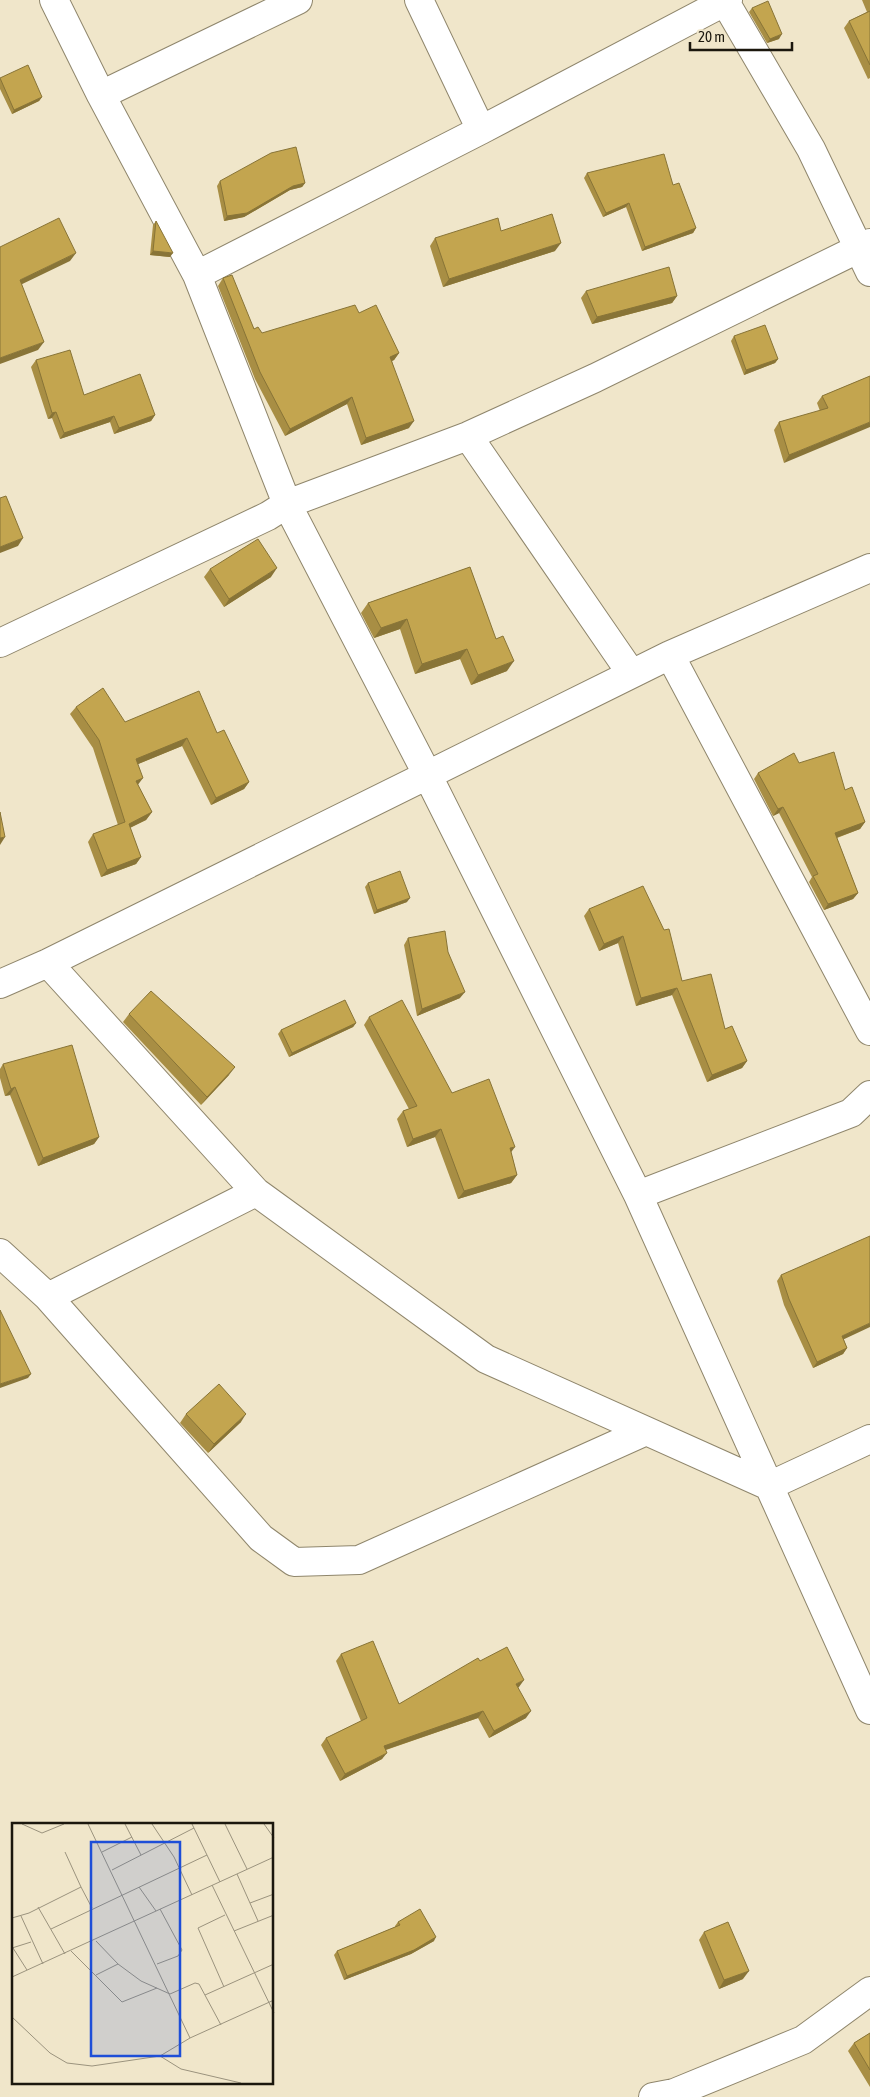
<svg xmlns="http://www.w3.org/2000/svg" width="870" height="2097" font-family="'Asap Condensed',sans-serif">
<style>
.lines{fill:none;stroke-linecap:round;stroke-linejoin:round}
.minor-casing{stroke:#8f866c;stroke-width:30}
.minor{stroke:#fff;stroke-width:28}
.wall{fill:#a88e44}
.shaded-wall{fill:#887437}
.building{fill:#c3a54f;stroke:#887437}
.inset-road{fill:none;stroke:#9b937e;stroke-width:1}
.view{fill:#1d4ed8;fill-opacity:0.15;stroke:#1d4ed8;stroke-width:2.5}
.inset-edge{fill:none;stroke:#1b170d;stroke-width:2.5}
</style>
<rect width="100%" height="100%" fill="#f0e6ca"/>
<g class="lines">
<defs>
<path id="minor" d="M54,0l47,95 96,180 90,229 140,270 211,421 232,515
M419,0l62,130
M724,0l87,149 59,123
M101,95l197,-95
M197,275l284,-145 247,-130
M468,436l163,237
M0,643l268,-127 19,-12 181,-68 127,-58 275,-135
M670,655l200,376
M48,963l208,229 230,167 283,127 101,-47
M0,984l48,-21 622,-308 200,-87
M638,1195l213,-82 19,-18
M0,1253l48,44 213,241 33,24 65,-2 287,-129
M48,1297l208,-105
M653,2097l21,-4 129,-53 67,-49"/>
</defs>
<use href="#minor" class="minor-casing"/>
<use href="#minor" class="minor"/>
</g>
<path class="wall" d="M862,0h8v78l-2,1 -24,-51 5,-7 18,-9z
M752,8l27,31 -12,4 -18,-31z
M0,78l42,19 -3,4 -27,13 -12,-25z
M587,173l86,12 23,43 -3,5 -51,18 -16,-44 -23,10 -19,-39z
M220,181l85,2 -3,4 -12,3 -46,27 -20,4 -7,-35z
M156,221l14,36 -20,-2 3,-30z
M501,231l54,20 -112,36 -13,-41 5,-8z
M223,278l31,51 8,4 137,20 -5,7 -2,1 17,67 -48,17 -14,-41 -62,32 -30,-57 -37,-93z
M586,291l91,5 -5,7 -80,21 -11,-26z
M734,336l44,23 -3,4 -31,12 -13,-34z
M36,360l48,35 71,20 -4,6 -37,13 -4,-12 -50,17 -8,-21 -4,1 -17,-52z
M870,376l-86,87 -10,-33 5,-8 41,-11 -3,-8 5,-7z
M470,567l37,104 -36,14 -11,-26 -45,15 -15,-45 -26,9 -13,-25 7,-10z
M210,569l61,8 -47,30 -20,-30z
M76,707l49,15 92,11 32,49 -5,7 -33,16 -29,-59 -44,18v21l14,27 -6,8 -16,8 11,29 -5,7 -35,13 -13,-35 5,-8 25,-9 -25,-77 -23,-34z
M799,763l46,27 20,32 -5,7 -23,9 21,55 -5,6 -29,11 -15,-28 3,-5 -33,-64 -6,3 -19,-37 4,-6z
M368,883l39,19 -33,12 -9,-27z
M589,909l93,72 43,48 22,32 -5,7 -35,14 -35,-87 -36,11 -18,-63 -19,8 -15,-35z
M408,938l40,14 12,46 -43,18 -13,-71z
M129,1014l100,61 -28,30 -78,-83z
M369,1017l83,76 59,59 6,23 -6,8 -53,16 -23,-62 -28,10 -10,-28 6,-8 6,-2 -45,-84z
M356,1023l-3,4 -64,30 -11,-23 3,-4z
M3,1064l96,73 -5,7 -56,22 -28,-71 -5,1 -5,-18v-9z
M781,1275l63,65 3,8 -4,6 -30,14 -29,-63 -7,-24z
M186,1414l55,8 -33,31 -28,-30z
M341,1654l58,50 81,-43 39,26h-1l8,31 -37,20 -11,-20 -92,32 -4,9 -42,22 -19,-36 5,-7 35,-17 -25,-60z
M398,1922l36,19 -23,13 -67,26 -10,-25 3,-4 58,-24v-1z
M704,1932l39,47 -24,10 -20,-49z
M870,2033v54l-22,-36 6,-8z"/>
<path class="shaded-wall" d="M782,34l-3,5 -12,4 3,-4z
M42,97l-3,4 -27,13 2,-4z
M305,183l-3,4 -12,3 -46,27 -20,4 3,-5 66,-30z
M629,203l-3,4 -23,10 3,-4z
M696,228l-3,5 -51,18 3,-4z
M561,243l-6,8 -112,36 6,-8z
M153,251l20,2 -3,4 -20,-2z
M76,253l-6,8 -56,27 6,-8z
M677,296l-5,7 -80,21 5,-7z
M44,342l-6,8 -38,14v-6z
M399,353l-5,7 -9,4 5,-7z
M778,359l-3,4 -31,12 2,-5z
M352,397l-5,7 -62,32 5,-7z
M56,412l-4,6 -4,1 4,-6z
M155,415l-4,6 -37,13 5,-6z
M114,416l-4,6 -50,17 4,-6z
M414,421l-5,7 -48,17 5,-7z
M870,422v5l-86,36 5,-8z
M23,538l-5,8 -18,7v-6z
M277,568l-6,9 -47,30 5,-8z
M407,619l-7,10 -26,9 7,-10z
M467,649l-7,10 -45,15 7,-10z
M514,661l-7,10 -36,14 7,-10z
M187,738l-5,8 -51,21 5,-8z
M143,778l-6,8 -1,-5z
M249,782l-5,7 -33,16 5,-7z
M783,807l-4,6 -6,3 5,-7z
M152,812l-6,8 -23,11 6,-7z
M865,822l-5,7 -30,11 5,-7z
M5,837l-5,8v-7z
M141,857l-5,7 -35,13 6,-7z
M858,893l-5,6 -29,11 4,-6z
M410,898l-3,4 -33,12 3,-4z
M623,936l-5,7 -19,8 5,-7z
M677,988l-5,7 -36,11 5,-8z
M465,992l-5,6 -43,18 5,-7z
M356,1023l-3,4 -64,30 3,-4z
M747,1061l-5,7 -35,14 5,-7z
M235,1067l-6,8 -28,30 6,-8z
M15,1087l-5,8 -5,1 6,-7z
M441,1129l-6,8 -28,10 6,-8z
M99,1137l-5,7 -56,22 5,-8z
M515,1147l-6,8 1,-7z
M517,1175l-6,8 -53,16 6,-8z
M870,1323v4l-32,15 4,-6z
M847,1348l-4,6 -30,14 4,-6z
M31,1374l-3,4 -28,10v-4z
M246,1414l-5,8 -33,31 6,-9z
M524,1680l-5,7 -7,4 4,-7z
M483,1711l-5,7 -99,34 5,-6z
M531,1711l-5,7 -37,20 5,-7z
M387,1753l-5,6 -42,22 5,-7z
M436,1937l-2,4 -23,13 -67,26 3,-4z
M749,1971l-6,8 -24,10 5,-9z"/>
<path class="building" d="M768,1l14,33 -12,5 -18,-31z
M870,11v54l-21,-44z
M28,65l14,32 -28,13 -14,-32z
M296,147l9,36 -12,3 -46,27 -20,3 -7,-35 51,-28z
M664,154l9,31 6,-2 17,45 -51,19 -16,-44 -23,10 -19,-40z
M552,214l9,29 -112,36 -14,-41 63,-20 3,13z
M59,218l17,35 -56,27 24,62 -44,16v-111z
M156,221l17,32 -20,-2z
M669,267l8,29 -80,21 -11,-26z
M232,275l22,54 4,-2 4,6 93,-28 4,8 17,-8 23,48 -9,4 24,64 -48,17 -14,-41 -62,32 -30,-57 -37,-94z
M765,325l13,34 -32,11 -12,-34z
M70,350l14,45 56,-21 15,41 -36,13 -5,-12 -50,17 -8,-21 -4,1 -16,-53z
M870,376v46l-81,33 -10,-33 49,-14 -6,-12z
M6,496l17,42 -23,9v-49z
M258,539l19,29 -48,31 -19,-30z
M470,567l26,72 7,-3 11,25 -36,14 -11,-26 -45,15 -15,-45 -26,9 -13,-25z
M103,688l22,34 74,-31 18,42 7,-3 25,52 -33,16 -29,-60 -51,21 7,19 -7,3 16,31 -23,12 12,33 -34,13 -14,-36 32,-12 -26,-82 -23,-33z
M834,752l11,38 7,-3 13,35 -30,11 23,60 -30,11 -15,-28 5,-2 -35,-67 -5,2 -20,-36 36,-20 5,10z
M0,812l5,25 -5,1z
M400,871l10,27 -33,12 -9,-27z
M643,886l21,44 5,-1 13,52 29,-7 14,55 7,-3 15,35 -35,14 -35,-87 -36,10 -18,-62 -19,8 -15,-35z
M445,931l3,21 17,40 -43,17 -14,-71z
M151,991l84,76 -28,30 -78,-83z
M345,1000l11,23 -64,30 -11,-23z
M402,1000l50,93 37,-14 26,68 -5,1 7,27 -53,16 -23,-62 -28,10 -10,-28 14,-5 -48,-89z
M72,1045l27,92 -56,21 -28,-71 -4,2 -8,-25z
M870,1236v87l-28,13 5,12 -30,14 -28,-63 -8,-24z
M0,1310l31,64 -31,10z
M219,1384l27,30 -32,30 -28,-30z
M373,1641l26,63 79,-46 2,3 27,-14 17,33 -8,4 15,27 -37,20 -11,-20 -99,35 3,7 -42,21 -19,-36 41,-20 -26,-64z
M420,1909l16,28 -22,13 -67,26 -10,-25 63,-26 -2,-3z
M728,1922l21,49 -25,9 -20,-48z
M870,2033v37l-16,-27z"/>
<g transform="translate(12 1823)">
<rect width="261" height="261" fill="#f0e6ca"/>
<path class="inset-road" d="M10,1l20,9 22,-9M76,1l102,214M113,1l16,31M140,1l22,33 18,38M180,1l28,58M213,1l22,45M252,1l10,14M53,29l16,35M90,29l30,-15M100,47l82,-42M225,51l21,47M200,62l62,128M127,64l17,24M238,80l24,-9M26,84l27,47M9,93l22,48M0,95l17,-5 52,-26 11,21M39,106l156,-74M222,108l40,-16M84,118l22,23 23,17 29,13 25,-11 4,1 22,41M0,125l19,-6M1,125l14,22M59,128l51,51 35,-14M145,141l21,-8 4,-6 -22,-41M84,152l22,-11M0,154l262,-120M212,164l-26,-59 27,-13M193,172l69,-31M0,194l38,36 17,10 25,3 68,-10 30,-18 84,-38M148,233l21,13 60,14"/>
<path class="view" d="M79,19h89v214h-89z"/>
<rect width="261" height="261" class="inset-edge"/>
</g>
<path d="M690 42v8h102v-8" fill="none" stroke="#1b170d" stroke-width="2.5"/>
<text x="698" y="42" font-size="15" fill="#1b170d" stroke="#f0e6ca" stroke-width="4" paint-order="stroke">20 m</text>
</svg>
